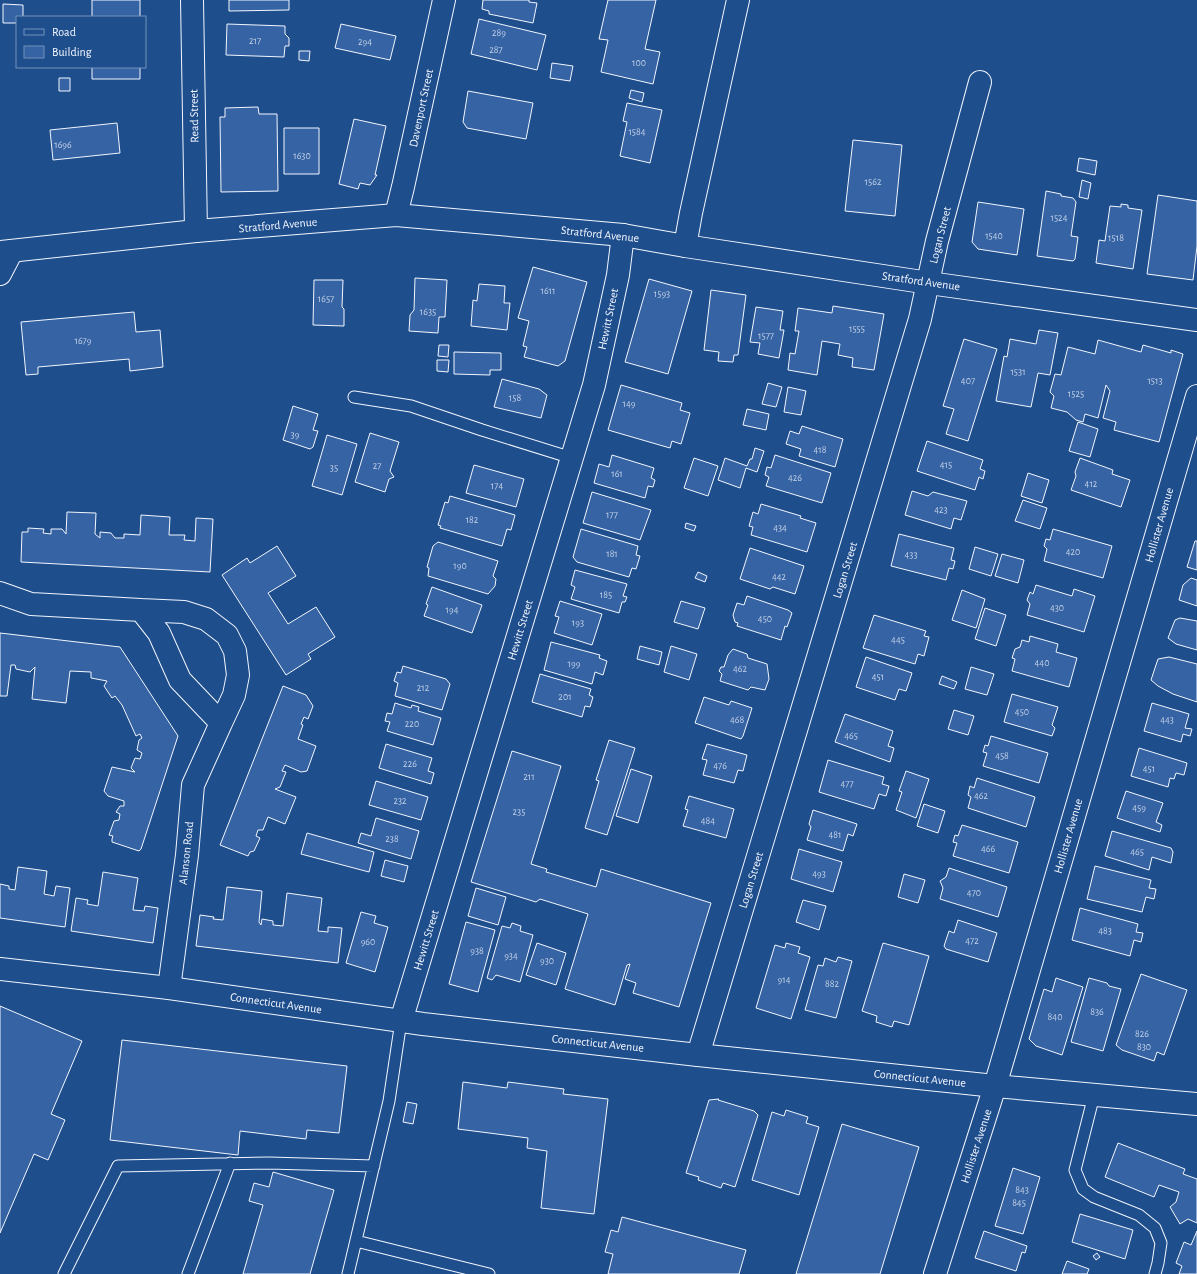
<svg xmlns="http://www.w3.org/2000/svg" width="1197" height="1274" font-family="'Alegreya Sans',sans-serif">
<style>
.building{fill:#3563a3;stroke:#f2f6ff}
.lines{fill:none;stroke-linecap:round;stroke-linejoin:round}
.lane-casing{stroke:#f2f6ff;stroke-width:13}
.street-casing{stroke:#f2f6ff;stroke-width:24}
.secondary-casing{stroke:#f2f6ff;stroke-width:24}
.lane{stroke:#1f4e8c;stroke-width:11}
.street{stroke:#1f4e8c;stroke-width:22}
.secondary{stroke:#1f4e8c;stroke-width:22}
.labels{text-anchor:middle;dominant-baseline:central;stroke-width:3;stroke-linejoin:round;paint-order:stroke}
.number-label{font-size:10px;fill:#c3d1e8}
.street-label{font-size:12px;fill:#f2f6ff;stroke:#1f4e8c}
</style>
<rect width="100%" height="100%" fill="#1f4e8c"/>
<path class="building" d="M92,0h48v17h-48z
M229,0h60v10l-60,1z
M483,0h46v2l8,1 -4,20 -44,-9v-3l-7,-2z
M608,0h48l-11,49 15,3 -7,32 -52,-12 7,-32 -9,-1z
M3,4l20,1v12h-6v6h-14z
M479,19l67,16 -9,35 -66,-16z
M227,24l58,2v8l4,4v8h-4l-1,11 -58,-2z
M341,24l55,12 -6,24 -55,-12z
M299,51h11l-1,10 -10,-1z
M552,63l21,3 -3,15 -20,-3z
M92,67h48v12h-48z
M59,78h11v13h-11z
M631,90l13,3 -2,9 -13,-4z
M468,91l65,12 -7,36 -59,-11 -4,-6z
M627,103l35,7 -12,53 -30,-7 7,-34 -4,-1z
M258,107l1,7h18l1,77 -57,1 -1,-75h5v-9z
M354,119l32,7 -11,49h2l-7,10 -10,-2 -2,6 -19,-5z
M117,123l3,30 -67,7 -3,-30z
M284,128h35v46h-35z
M853,140l49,5 -7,71 -50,-5z
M1079,158l18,3 -2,14 -18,-4z
M1082,180l9,3 -3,16 -9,-2z
M1046,191l15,3v2l12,2 3,4 -5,34 7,1 -3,22 -2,2 -36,-5z
M1158,195l39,6v45l-4,34 -46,-6z
M978,202l46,7 -7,46 -39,-6 -6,-7z
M1121,204l7,1v3l14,2 -9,59 -37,-6 3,-23 6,1 5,-35 11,1z
M533,267l54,15 -22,79 -7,5 -34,-9 3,-10 -4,-1 6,-25 -11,-3z
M415,278l32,2 -2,37h-6l-1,16 -29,-2 1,-16 4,-5z
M649,279l43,12 -24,83 -43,-12z
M314,280h29l-1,27 2,2v17l-31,-1z
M479,284l26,2 -1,17h6l-3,27 -36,-4 2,-26 4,1z
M711,290l35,5 -8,60h-4l-1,7 -15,-1 1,-9 -15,-2z
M833,306l51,8 -10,56 -22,-3 1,-9 -15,-3 2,-11 -18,-3 -5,34 -29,-5 2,-17 5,1 4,-23h-4l3,-23 34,5z
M756,307l27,4 -3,19h4l-5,28 -21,-4 2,-11 -10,-1z
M134,312l2,20 24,-2 3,37 -33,4 -1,-12 -91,8v7l-12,1 -5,-53z
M1039,330l19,3 -8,42 -12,-2 -7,34 -35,-6 8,-45 3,1 3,-18 26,5z
M964,339l33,10 -29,92 -22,-7 8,-25 -11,-3z
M1098,340l43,12 2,-7 28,8v-3l12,4 -24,88 -45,-12 2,-8 -13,-4 7,-27 -4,-6 -8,33 -13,-4 -2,8 -7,-2 -9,-8 -16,-4 3,-12 -4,-4 5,-18 6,1 7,-28 27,7z
M439,345h10l-1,12 -10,-1z
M454,352l47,1v17h-11v5l-36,-1z
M437,360h12l-1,12 -11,-1z
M502,379l37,10 8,6 -6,23 -47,-11z
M768,383l14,4 -6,20 -14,-3z
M621,385l61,18 -2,7 10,3 -9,31 -9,-3 -2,7 -62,-18z
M788,387l18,4 -5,24 -17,-3z
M293,406l25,8 -5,16 5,1 -5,16 -3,2 -27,-9z
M747,409l22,5 -3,16 -23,-5z
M1078,422l20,7 -8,28 -21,-6z
M802,426l41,13 -8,28 -36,-11 2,-7 -15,-5 4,-13 9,3z
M370,433l29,9 -9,29 4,6 -5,2 -4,13 -30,-10z
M327,435l30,9 -15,51 -30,-9z
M927,441l56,19 -3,9 5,2 -2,8 -4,-2 -4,13 -58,-19z
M755,448l9,3 -7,21 -11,-4 -6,20 -22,-8 7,-22 22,8 3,-7h2z
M612,455l42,13 -3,10 4,2 -2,7 -5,-1 -3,12 -51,-15 5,-19 10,3z
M775,455l56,18 -9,30 -56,-17 3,-9 -4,-2 2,-8 4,1z
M694,458l24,8 -10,30 -24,-8z
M1080,458l33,12 -1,4 18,6 -9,27 -50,-17 5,-14 -1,-4z
M474,465l50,14 -8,28 -50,-14z
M1028,473l21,7 -7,23 -21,-7z
M912,491l16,5 5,-4 34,9 -6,19 -7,-2 -3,11 -46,-14z
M592,492l59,18 -11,30 -57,-17z
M450,496l65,19 -4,15 -4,-1 -5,17 -62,-18 1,-2 -3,-1 7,-23 3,1z
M1023,500l24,8 -7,21 -25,-8z
M761,504l40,12 -1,2 16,5 -9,29 -56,-17 2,-8 -4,-1 4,-14 5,2z
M67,512l29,1 -1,21 5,4v-6l11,1 4,5h9v-4l16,1 1,-20 29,2 -1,18h16l-1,5 11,1 1,-23 17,1 -3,53 -189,-10 1,-30h6v-4l16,1 -1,4 8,1v-5h11l4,5z
M686,523l10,3 -2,5 -9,-3z
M581,529l57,17 -2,9 4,1 -4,13 -4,-1 -3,9 -52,-15 -4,-5z
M1053,529l59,17 -9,32 -59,-17 3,-12 -3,-3 2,-7 4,1z
M899,534l55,14 -3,12 4,1 -2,8 -4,-1 -3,12 -55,-14z
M1195,541h2v29l-10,-3z
M438,542l60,19 -5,15 3,3 -1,7 -7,8 -60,-18 1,-8 -2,-1 6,-21z
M277,546l19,30 -28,17 20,31 28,-17 19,30 -27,17 3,5 -25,16 -64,-100 25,-17 3,5z
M975,547l23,7 -7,22 -22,-7z
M750,548l54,18 -9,28 -22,-7 -3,2 -30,-10z
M1002,554l22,6 -6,23 -23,-7z
M575,570l52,14 -4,12 4,1 -2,5h-3l-3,11 -48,-14 4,-12 -4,-2z
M698,572l9,4 -2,6 -10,-4z
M1191,578l6,2v26l-18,-6 4,-15z
M1036,585l36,11 2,-7 21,7 -11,36 -57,-17 3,-11 -3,-4 3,-8 3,2z
M432,587l50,18 -10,28 -48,-17 4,-11 -2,-1z
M962,590l23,9 -9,29 -24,-8z
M747,596l41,14 4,3 -5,14 -2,-1 -4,14 -44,-14 1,-3 -3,-1 -2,-7 4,-12 7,2z
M560,601l42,13 -10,31 -38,-12 5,-16 -4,-1z
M681,601l24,7 -7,21 -24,-7z
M985,608l21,7 -10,31 -21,-7z
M874,615l52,16 -2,5 5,1 -5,19 -6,-2 -3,10 -52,-16z
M1180,618l17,3v29l-21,-6 -8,-6 7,-18z
M0,633l120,14 58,89 -37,113 -2,2 -27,-9v-3l1,-3 -4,-1 5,-14 5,-1 1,-6 -4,-2 4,-6h4v-5l-16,-5 -4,-5 8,-24 23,5 -4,-4 4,-10 5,1 2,-6 -5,-3 2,-10 3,-2 -2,-4 -4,2 -14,-31 -7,-9 -3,2 -8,-12 3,-5 -16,-3v-6l-21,-1 -4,32 -34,-4 3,-32 -5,5 -14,-3 -1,-4h-4l-4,31h-7z
M1030,636l28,8 -2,8 21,6 -8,29 -57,-16 3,-12 -3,-1 3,-9 5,-2 2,-7 7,2z
M551,642l49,13 -1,3 8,3 -4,14 -8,-3 -3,12 -48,-14z
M640,646l22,6 -3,13 -22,-6z
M671,646l26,8 -8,26 -25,-8z
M733,649l14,5 1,4 19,6 2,15 -4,11 -14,-3 -3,3 -28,-9 2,-7 -3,-3 2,-4h3l4,-12z
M866,657l46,16 -6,18 -7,-2 -4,11 -39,-13z
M1169,657l28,7v38l-24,-8 -15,-8 -7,-6 7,-21z
M403,666l43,13 4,5 -8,26 -47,-14 3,-13 -4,-2 3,-9 4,1z
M971,667l23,7 -7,21 -22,-6z
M540,674l51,15 -2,6 4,2 -3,10 -5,-1 -3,11 -50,-15z
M942,676l15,6 -3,7 -15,-5z
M283,686l23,9 7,11 -5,13 -4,-2 -3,7 2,1 -5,14 18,7 -9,25 -6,1 -16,-7 -3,6 4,1 -6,15 -5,2 21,8 -11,27 -17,-7 -5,13h-5l-2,6 4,2 -6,13 -4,1 -2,4 -28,-11z
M1012,694l46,13 -6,18 3,3 -3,8 -48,-14z
M704,697l25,8 2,-4 21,7 -9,28 -2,3 -46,-16z
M395,703l16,5 1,-3 7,2 -1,4 23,7 -8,27 -46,-14 3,-9 -5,-1 2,-8 5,1z
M1152,703l37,11 -4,14 7,1 -2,7 -7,-2 -2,8 -37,-11z
M954,710l20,6 -6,19 -20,-6z
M845,714l48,17 -5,15 6,2 -4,14 -55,-20z
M991,736l57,17 -9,30 -56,-17 4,-13 -4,-1 2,-7 3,1z
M609,740l26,8 -28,87 -22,-7 14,-47 -3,-1z
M386,744l46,14 -4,13 6,2 -3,11 -52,-16z
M707,744l40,11 -4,16 -5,-1 -4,13 -31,-8 4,-15 -5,-1z
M1139,748l48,15 -3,12 -8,-2 -2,6 -4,-1 -2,9 -37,-11z
M512,751l49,15 -30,98 16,5 -1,3 50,15 5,-18 110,34 -32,104 -46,-14 3,-10 -11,-4 5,-15 -3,1 -12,40 -50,-16 23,-75 -48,-15 -4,3 -65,-20z
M828,760l56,17 -2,7 7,2 -3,10 -7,-2 -5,15 -55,-17z
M631,769l21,7 -14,47 -22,-7z
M906,771l23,8 -13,39 -20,-8 6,-18 -3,-1z
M977,778l58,19 -9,30 -58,-19 3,-11 -3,-2 2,-9 4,2z
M376,781l52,16 -7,23 -52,-15z
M1126,791l37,12 -7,19 6,3 -2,7 -43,-14z
M689,796l45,13 -8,29 -43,-12 5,-16 -3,-1z
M924,804l21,7 -7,22 -21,-7z
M813,810l44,14 -4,12 -5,-2 -5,17 -36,-11 4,-13 -2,-3z
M376,818l43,13 -8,28 -53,-16 3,-10 10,3z
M962,825l56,17 -9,31 -56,-17 4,-13 -4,-1 2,-7 3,1z
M1112,831l59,17 2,4 -2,11 -19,-6 -3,13 -44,-14z
M307,833l67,19 -5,20 -68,-18z
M799,849l43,13 -9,30 -42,-13z
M385,860l23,6 -4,16 -23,-6z
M1095,866l56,14 -2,8 7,1 -2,10 -8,-2 -4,15 -55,-13z
M18,867l29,4 -3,23 10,2 2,-10 14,2 -5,39 -65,-9v-34l9,2v3l6,1z
M949,868l58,19 -9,30 -58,-18 3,-11 -3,-7 6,-4z
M103,872l35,6 -5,32 11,1 1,-5 13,2 -5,35 -82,-12 5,-33 12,2 -1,4 11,2z
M904,874l21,6 -7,23 -20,-6z
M227,887l35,4 -3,31 2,3 1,-6 11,2v4l10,1 4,-33 35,5 -4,33 10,1v-5l14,1 -4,35 -142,-17 4,-31 14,2 -1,2 10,1z
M476,888l30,9 -8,28 -30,-9z
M803,900l23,6 -7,24 -23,-8z
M1080,908l58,16 -2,8 7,1 -2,9 -7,-2 -4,16 -58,-16z
M361,912l15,4 -2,7 14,4 -13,45 -29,-9z
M958,920l39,13 -9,29 -42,-13 -2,-3 5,-15 5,2z
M466,922l29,8 -17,62 -29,-8z
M512,923l9,3 -1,5 13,4 -13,47 -24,-7 -4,5 -5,-2 15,-52 8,2z
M537,943l29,10 -10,32 -30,-10z
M786,943l14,4 -2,6 12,4 -19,62 -35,-11 19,-63 10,3z
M883,943l46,13 -20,69 -15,-4 -2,6 -16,-5 1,-6 -15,-5z
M838,957l14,4 -16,57 -31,-8 13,-45 5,1 2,-8 11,4z
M1141,974l46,16 -23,65 -7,-3 -3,9 -32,-11 -6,-5z
M1056,978l27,9 -21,68 -26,-9 -7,-7 15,-50 8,3z
M1089,978l18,5 2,3 12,3 -18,62 -32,-9z
M0,1006l82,35 -31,73 14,6 -17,40 -14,-6 -34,79z
M122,1040l225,26 -8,67 -32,-3 -1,9 -66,-8 -2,24 -128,-15z
M463,1082l44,6 1,-6 56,7 -1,5 45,5 -14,115 -53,-6 6,-57 -20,-3 1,-10 -70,-9z
M719,1099l-1,1 36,11 4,4 -23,72 -12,-4 -2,5 -23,-8 1,-3 -13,-4 23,-73z
M407,1102l10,2 -4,20 -10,-2z
M786,1110l22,7 -2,6 13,4 -20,68 -47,-15 20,-68 12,4z
M842,1124l77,23 -39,127h-84z
M1118,1143l67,26 -2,5 14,5v44l-9,-4 -8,5 -10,-17 6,-5 3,-10 -20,-7 -5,12 -49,-20z
M1013,1168l27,9 -17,57 -28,-8z
M273,1172l61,18 -24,84h-67l20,-69 -14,-4 5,-18 15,4z
M1080,1214l53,16 -8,29 -53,-17z
M622,1217l124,33 -7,24h-131l5,-20 -8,-2 6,-22 7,2z
M984,1231l43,15 -2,7 -3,-1 -6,19 -41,-13z
M1197,1231v43h-18l3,-8 -6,-3 8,-21 7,3z
M1097,1253l3,4 -4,3 -3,-4z
M1067,1261l22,8 -2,5h-25z"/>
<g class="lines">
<defs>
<path id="lane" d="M354,397l57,9 71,24 90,28
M1094,1095l-19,75 8,19 11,8 45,18 16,13 6,15 -3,20 -3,11
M356,1241l133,33
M64,1274l54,-108 151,-3 105,3
M188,1274l42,-111
M348,1274l41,-173 12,-80"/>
<path id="street" d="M192,0l4,231
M396,215l7,-28 41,-187
M685,246l6,-33 47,-213
M0,274l12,-23
M0,593l31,11 110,6 18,23 21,47 41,43 -28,62 -6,70 -18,133
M141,610l43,2 22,7 21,16 8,16 3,24 -4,20 -13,28
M401,1021l193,-636 24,-110 5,-40
M698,1055l222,-736 17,-78 43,-159
M935,1274l60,-188"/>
<path id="secondary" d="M0,252l196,-21 200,-16 227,20 62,11 244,37 268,37
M0,969l169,19 254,36 275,31 297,31 202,18
M995,1086l202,-690"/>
</defs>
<use href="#lane" class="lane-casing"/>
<use href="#street" class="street-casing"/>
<use href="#secondary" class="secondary-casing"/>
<use href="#lane" class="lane"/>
<use href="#street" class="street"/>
<use href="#secondary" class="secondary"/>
</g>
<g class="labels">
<g class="number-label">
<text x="499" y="33">289</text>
<text x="255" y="41">217</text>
<text x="365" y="42">294</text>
<text x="496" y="50">287</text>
<text x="639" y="63">100</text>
<text x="637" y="132">1584</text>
<text x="63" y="145">1696</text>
<text x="302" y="156">1630</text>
<text x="873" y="182">1562</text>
<text x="1059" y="218">1524</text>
<text x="994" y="236">1540</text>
<text x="1116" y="238">1518</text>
<text x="548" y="291">1611</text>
<text x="662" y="294">1593</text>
<text x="326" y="299">1657</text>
<text x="428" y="312">1635</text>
<text x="857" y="329">1555</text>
<text x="766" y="336">1577</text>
<text x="83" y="341">1679</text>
<text x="1018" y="372">1531</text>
<text x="968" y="381">407</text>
<text x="1155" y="381">1513</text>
<text x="1076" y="394">1525</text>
<text x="515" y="398">158</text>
<text x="629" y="404">149</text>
<text x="295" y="435">39</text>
<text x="820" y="450">418</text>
<text x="946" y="465">415</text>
<text x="377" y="466">27</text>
<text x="334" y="468">35</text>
<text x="617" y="474">161</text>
<text x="795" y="478">426</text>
<text x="1091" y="484">412</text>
<text x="497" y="486">174</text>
<text x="941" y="510">423</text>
<text x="612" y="515">177</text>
<text x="472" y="520">182</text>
<text x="780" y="528">434</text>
<text x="1073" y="552">420</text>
<text x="612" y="554">181</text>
<text x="911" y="555">433</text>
<text x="460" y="566">190</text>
<text x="779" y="577">442</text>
<text x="606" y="595">185</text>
<text x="1057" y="608">430</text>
<text x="452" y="610">194</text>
<text x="765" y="619">450</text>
<text x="578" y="623">193</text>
<text x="898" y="640">445</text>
<text x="1042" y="663">440</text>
<text x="574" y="664">199</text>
<text x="740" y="669">462</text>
<text x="878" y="677">451</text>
<text x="423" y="688">212</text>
<text x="565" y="697">201</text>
<text x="1022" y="712">450</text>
<text x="737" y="720">468</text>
<text x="1167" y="720">443</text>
<text x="412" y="724">220</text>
<text x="851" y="736">465</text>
<text x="1002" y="756">458</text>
<text x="410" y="764">226</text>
<text x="720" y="766">476</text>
<text x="1149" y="769">451</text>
<text x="529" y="777">211</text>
<text x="847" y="784">477</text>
<text x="981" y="796">462</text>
<text x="400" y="801">232</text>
<text x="1139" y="808">459</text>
<text x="519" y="812">235</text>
<text x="708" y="821">484</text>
<text x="835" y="835">481</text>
<text x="392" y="839">238</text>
<text x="988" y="849">466</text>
<text x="1137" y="852">465</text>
<text x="819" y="874">493</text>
<text x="974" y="893">470</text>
<text x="1105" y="931">483</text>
<text x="972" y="941">472</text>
<text x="368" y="942">960</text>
<text x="477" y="951">938</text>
<text x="511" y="956">934</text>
<text x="547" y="961">930</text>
<text x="784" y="980">914</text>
<text x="832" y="984">882</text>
<text x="1097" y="1012">836</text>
<text x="1055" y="1017">840</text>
<text x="1142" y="1034">826</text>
<text x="1144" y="1047">830</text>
<text x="1022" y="1190">843</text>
<text x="1019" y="1203">845</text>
</g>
<g class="street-label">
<text transform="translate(421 108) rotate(-78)">Davenport Street</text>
<text transform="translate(194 116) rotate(-91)">Read Street</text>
<text transform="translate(278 225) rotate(-5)">Stratford Avenue</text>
<text transform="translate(600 234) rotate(6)">Stratford Avenue</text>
<text transform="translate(940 235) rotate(-76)">Logan Street</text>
<text transform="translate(921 281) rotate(8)">Stratford Avenue</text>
<text transform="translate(608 319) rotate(-78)">Hewitt Street</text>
<text transform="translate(1159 525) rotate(-74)">Hollister Avenue</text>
<text transform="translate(845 570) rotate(-73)">Logan Street</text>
<text transform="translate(520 630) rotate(-73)">Hewitt Street</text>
<text transform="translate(1068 836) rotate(-74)">Hollister Avenue</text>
<text transform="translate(186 853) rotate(-84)">Alanson Road</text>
<text transform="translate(751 880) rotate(-73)">Logan Street</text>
<text transform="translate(426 940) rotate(-73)">Hewitt Street</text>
<text transform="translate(276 1003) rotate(8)">Connecticut Avenue</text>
<text transform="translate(598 1043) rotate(6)">Connecticut Avenue</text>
<text transform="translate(920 1078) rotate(6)">Connecticut Avenue</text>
<text transform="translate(976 1146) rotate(-72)">Hollister Avenue</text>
</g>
</g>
<rect x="16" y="16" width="130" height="52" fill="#1f4e8c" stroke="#7391ba"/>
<rect x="24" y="29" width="20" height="6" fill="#1f4e8c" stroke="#7391ba"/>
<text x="52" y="36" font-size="12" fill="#f2f6ff">Road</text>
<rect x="24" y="46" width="20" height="12" fill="#3563a3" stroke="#7391ba"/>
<text x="52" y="56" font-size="12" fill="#f2f6ff">Building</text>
</svg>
